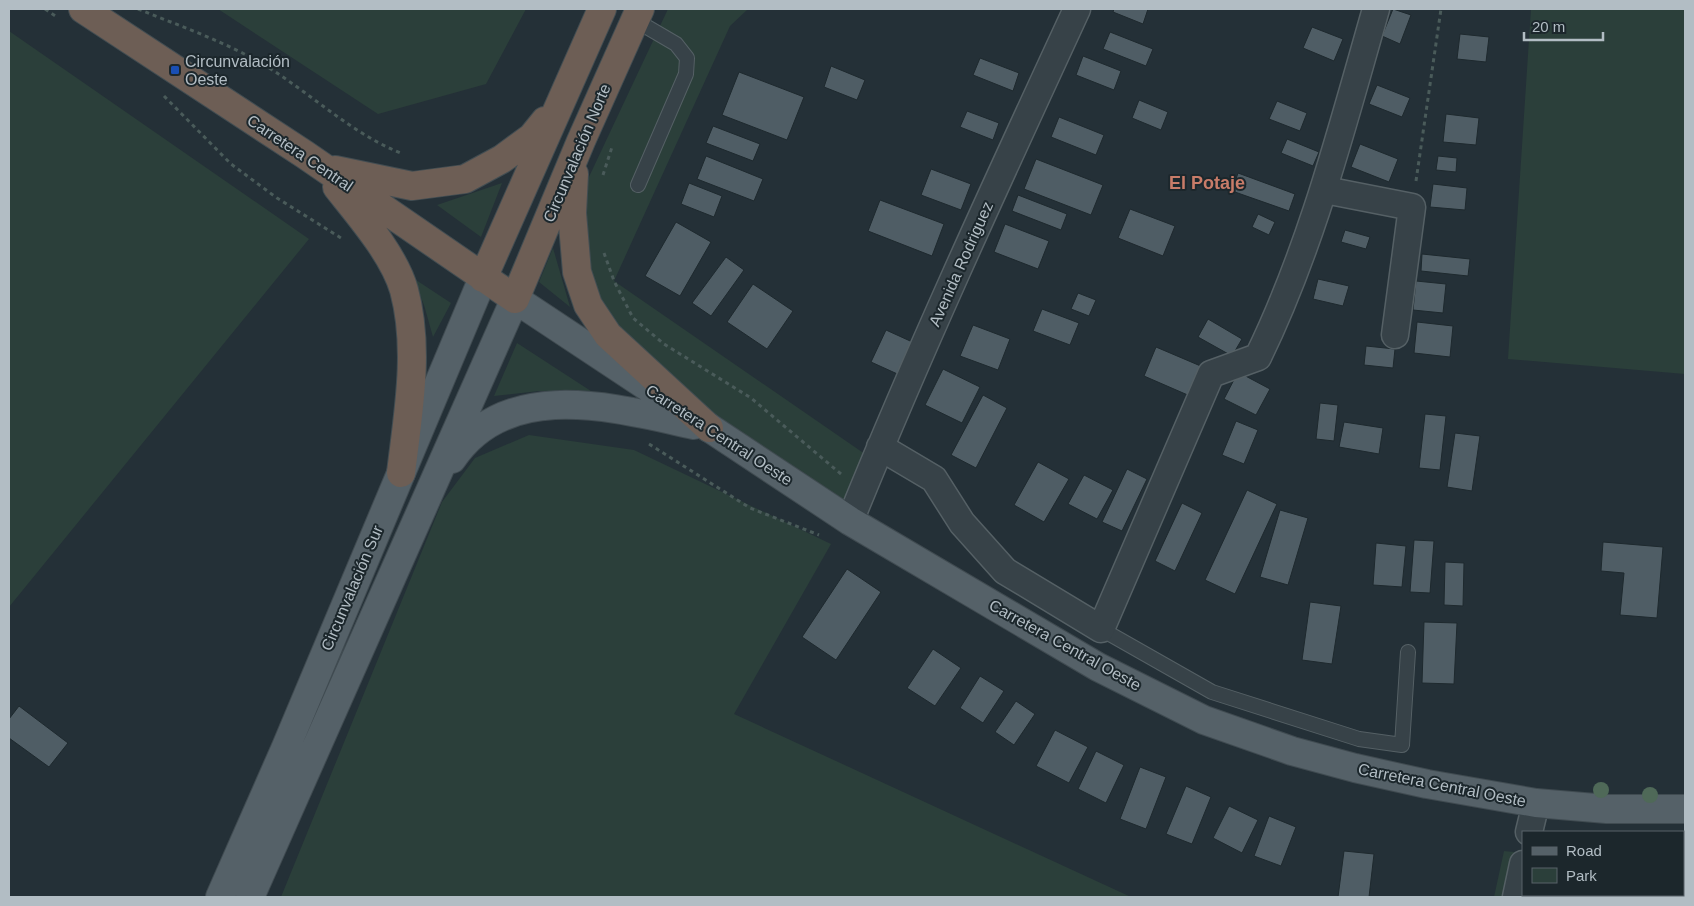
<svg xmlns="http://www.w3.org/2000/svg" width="1694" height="906" font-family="Arial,sans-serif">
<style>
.green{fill:#2b3f3a}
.building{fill:#4f5d65;stroke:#1e292e}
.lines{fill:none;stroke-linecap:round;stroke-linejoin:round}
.lane-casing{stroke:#556065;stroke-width:16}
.street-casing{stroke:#556065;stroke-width:29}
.primary-casing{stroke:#404b51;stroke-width:30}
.highway-casing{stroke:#424d52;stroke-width:30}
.path{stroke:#4a5b5a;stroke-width:3;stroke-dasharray:4 4;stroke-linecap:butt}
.lane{stroke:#374248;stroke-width:14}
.street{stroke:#374248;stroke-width:26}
.primary{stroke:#556168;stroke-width:28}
.highway{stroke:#6d5e55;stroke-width:28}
.tree{fill:#4f6958}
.transit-dot{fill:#1a4fb4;stroke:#1c272c;stroke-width:2}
.labels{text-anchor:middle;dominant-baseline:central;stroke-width:4;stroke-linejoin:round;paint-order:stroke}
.poi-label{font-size:16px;fill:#b2bdc4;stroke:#1c272c;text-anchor:start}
.street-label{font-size:16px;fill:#b2bdc4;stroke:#1c272c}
.neighbourhood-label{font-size:18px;font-weight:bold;fill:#c87c69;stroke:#1c272c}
</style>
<rect width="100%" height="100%" fill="#243037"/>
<path class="green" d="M218,9h308l-40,75 -108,30z
M668,9h80l-18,17 -116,255 261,180 -25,60 -242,-186 -36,-122z
M1531,9h154v365l-177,-15z
M9,31l300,208 -300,368z
M502,183l-21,54 -44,-32z
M553,248l17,59 -31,-25z
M413,278l38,25 -18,34 -9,-32z
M517,343l77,50 -55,-2 -45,5z
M529,435l105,15 197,94 -97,170 397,183h-850l161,-395 33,-44z
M1504,851l19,2v42h111v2h-140z"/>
<path class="building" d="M1114,9h34l-5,15 -30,-12z
M1393,9l18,6 -11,29 -18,-8z
M1312,27l31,12 -9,22 -31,-13z
M1110,32l43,17 -7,17 -43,-17z
M1460,34l29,3 -3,25 -29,-3z
M1083,56l38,15 -7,19 -38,-15z
M980,58l39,15 -6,18 -40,-16z
M831,66l34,14 -8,20 -33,-13z
M739,72l65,25 -17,43 -65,-25z
M1377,85l33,13 -8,19 -33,-13z
M1139,100l29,12 -7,18 -29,-12z
M1277,101l30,12 -7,18 -31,-12z
M967,111l32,12 -6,17 -33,-13z
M1446,114l33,4 -3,27 -33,-3z
M1059,117l45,18 -8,20 -45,-18z
M713,126l47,18 -7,17 -47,-18z
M1287,139l32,13 -6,14 -32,-13z
M1360,144l38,15 -9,23 -38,-15z
M706,156l57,23 -9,22 -57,-22z
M1438,156l19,2 -1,14 -20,-2z
M1036,159l67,26 -12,30 -67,-26z
M931,169l40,15 -10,26 -40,-15z
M1238,173l57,21 -6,17 -57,-20z
M689,183l33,13 -8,21 -33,-13z
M1433,184l34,4 -2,22 -35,-3z
M1018,195l49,19 -6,16 -49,-19z
M880,200l64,24 -12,32 -64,-25z
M1130,209l45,17 -12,30 -45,-18z
M1258,214l17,8 -6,13 -17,-8z
M676,222l35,20 -31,54 -35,-20z
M1005,224l44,17 -11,28 -44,-17z
M1345,230l25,7 -4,12 -25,-7z
M1422,254l48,5 -2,17 -47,-5z
M726,257l18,13 -33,46 -19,-13z
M1318,279l31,7 -6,20 -30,-7z
M1416,281l30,3 -3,29 -30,-3z
M753,284l40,27 -26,38 -40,-27z
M1078,293l18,7 -7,16 -18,-7z
M1042,309l37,14 -9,22 -37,-14z
M1208,319l34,20 -10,17 -34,-19z
M1417,322l36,4 -3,31 -36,-4z
M973,325l37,14 -12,31 -38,-14z
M886,330l33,15 -15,32 -33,-15z
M1366,346l29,3 -2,19 -29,-3z
M1156,347l47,20 -13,29 -46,-20z
M943,369l37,18 -18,36 -37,-18z
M1238,372l32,17 -14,26 -32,-16z
M983,395l24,13 -31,60 -25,-13z
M1320,403l18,2 -4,36 -18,-2z
M1425,414l21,2 -6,54 -21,-2z
M1236,421l22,9 -14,34 -22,-9z
M1344,422l39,6 -4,26 -40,-7z
M1455,433l25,3 -8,55 -25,-4z
M1038,462l31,17 -25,43 -30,-17z
M1127,469l20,10 -25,52 -20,-9z
M1084,475l29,15 -16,29 -29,-15z
M1247,490l30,14 -42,90 -30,-14z
M1182,503l20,10 -27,58 -20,-10z
M1280,510l28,8 -20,67 -28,-8z
M1414,540l20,1 -4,52 -20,-1z
M1603,542l60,5 -6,71 -37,-3 4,-42 -23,-2z
M1376,543l30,3 -4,41 -29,-2z
M1445,562l19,1 -1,43 -19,-1z
M847,569l34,23 -45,68 -34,-23z
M1310,602l31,4 -9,58 -30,-4z
M1424,622l33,1 -3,61 -32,-1z
M933,649l28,19 -26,38 -28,-18z
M980,676l24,15 -21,32 -23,-15z
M1016,701l19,13 -21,31 -19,-13z
M19,706l49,37 -19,24 -40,-29v-19z
M1055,730l33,17 -19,36 -33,-17z
M1096,751l28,14 -18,38 -28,-14z
M1140,767l26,10 -20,52 -26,-10z
M1186,786l25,11 -19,47 -26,-10z
M1229,806l29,14 -16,33 -29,-15z
M1269,816l27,11 -15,39 -27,-10z
M1344,851l30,3 -5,43h-31z"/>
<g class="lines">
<defs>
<path id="lane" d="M635,20l41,24 11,14 -1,16 -48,111
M1101,629l111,63 147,47 43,6 6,-93"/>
<path id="street" d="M1325,190l87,17 -17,128
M880,447l54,32 28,44 43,48 96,58 110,-255 47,-17c54,-111 84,-230 118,-348
M850,521c70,-173 149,-343 227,-512
M1529,832l7,-29
M1516,897l7,-33"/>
<path id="primary" d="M452,459c55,-82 163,-51 242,-34
M220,897l66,-150 197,-469
M250,897l265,-598 335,222 248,146 106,53 88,31 63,17 72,16 109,19 71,6h78"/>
<path id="highway" d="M83,9l221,145 211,145 66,-158 59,-132
M335,170l77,16 53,-7 37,-20 30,-22 13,-16
M574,174l-2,39 5,59 11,33 20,30 101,93
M337,187c23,29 57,68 67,103 16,59 4,124 -3,183
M483,278l119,-269"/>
</defs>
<use href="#lane" class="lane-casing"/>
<use href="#street" class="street-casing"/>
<use href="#primary" class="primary-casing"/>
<use href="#highway" class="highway-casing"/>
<path class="path" d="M45,9l12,8
M138,9c42,17 88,33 128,57 47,29 86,68 137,88
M164,96l67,68 46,34 64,40
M603,175l9,-28
M1416,181l25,-172
M604,253l10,28 19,37 31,26 87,54 90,76
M649,444l101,64 69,27"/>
<use href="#lane" class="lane"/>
<use href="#street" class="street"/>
<use href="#primary" class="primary"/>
<use href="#highway" class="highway"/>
</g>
<g class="tree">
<circle cx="1601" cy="790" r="8"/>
<circle cx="1650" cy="795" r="8"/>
</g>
<rect class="transit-dot" x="170" y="65" width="10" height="10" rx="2.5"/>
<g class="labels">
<g class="poi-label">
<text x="185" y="61">Circunvalación<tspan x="185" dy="18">Oeste</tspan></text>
</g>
<g class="street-label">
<text transform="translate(300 153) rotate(34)">Carretera Central</text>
<text transform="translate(577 153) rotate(-67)">Circunvalación Norte</text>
<text transform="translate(961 264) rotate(-66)">Avenida Rodriguez</text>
<text transform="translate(719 435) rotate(33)">Carretera Central Oeste</text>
<text transform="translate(352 588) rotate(-67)">Circunvalación Sur</text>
<text transform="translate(1065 645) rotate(29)">Carretera Central Oeste</text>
<text transform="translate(1442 785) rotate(11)">Carretera Central Oeste</text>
</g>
<g class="neighbourhood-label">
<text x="1207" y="183">El Potaje</text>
</g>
</g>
<rect width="1694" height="906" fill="none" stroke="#b2bdc4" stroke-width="20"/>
<rect x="1522" y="831" width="162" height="65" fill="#1c272c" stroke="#586369"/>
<rect x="1532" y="847" width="25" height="8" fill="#556168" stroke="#586369"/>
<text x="1566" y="856" font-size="15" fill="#b2bdc4">Road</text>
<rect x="1532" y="868" width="25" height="15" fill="#2b3f3a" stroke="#586369"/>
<text x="1566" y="881" font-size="15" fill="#b2bdc4">Park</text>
<path d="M1524 32v8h79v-8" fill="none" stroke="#b2bdc4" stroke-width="2.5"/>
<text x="1532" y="32" font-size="15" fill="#b2bdc4" stroke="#1c272c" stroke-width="4" paint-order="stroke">20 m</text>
</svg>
